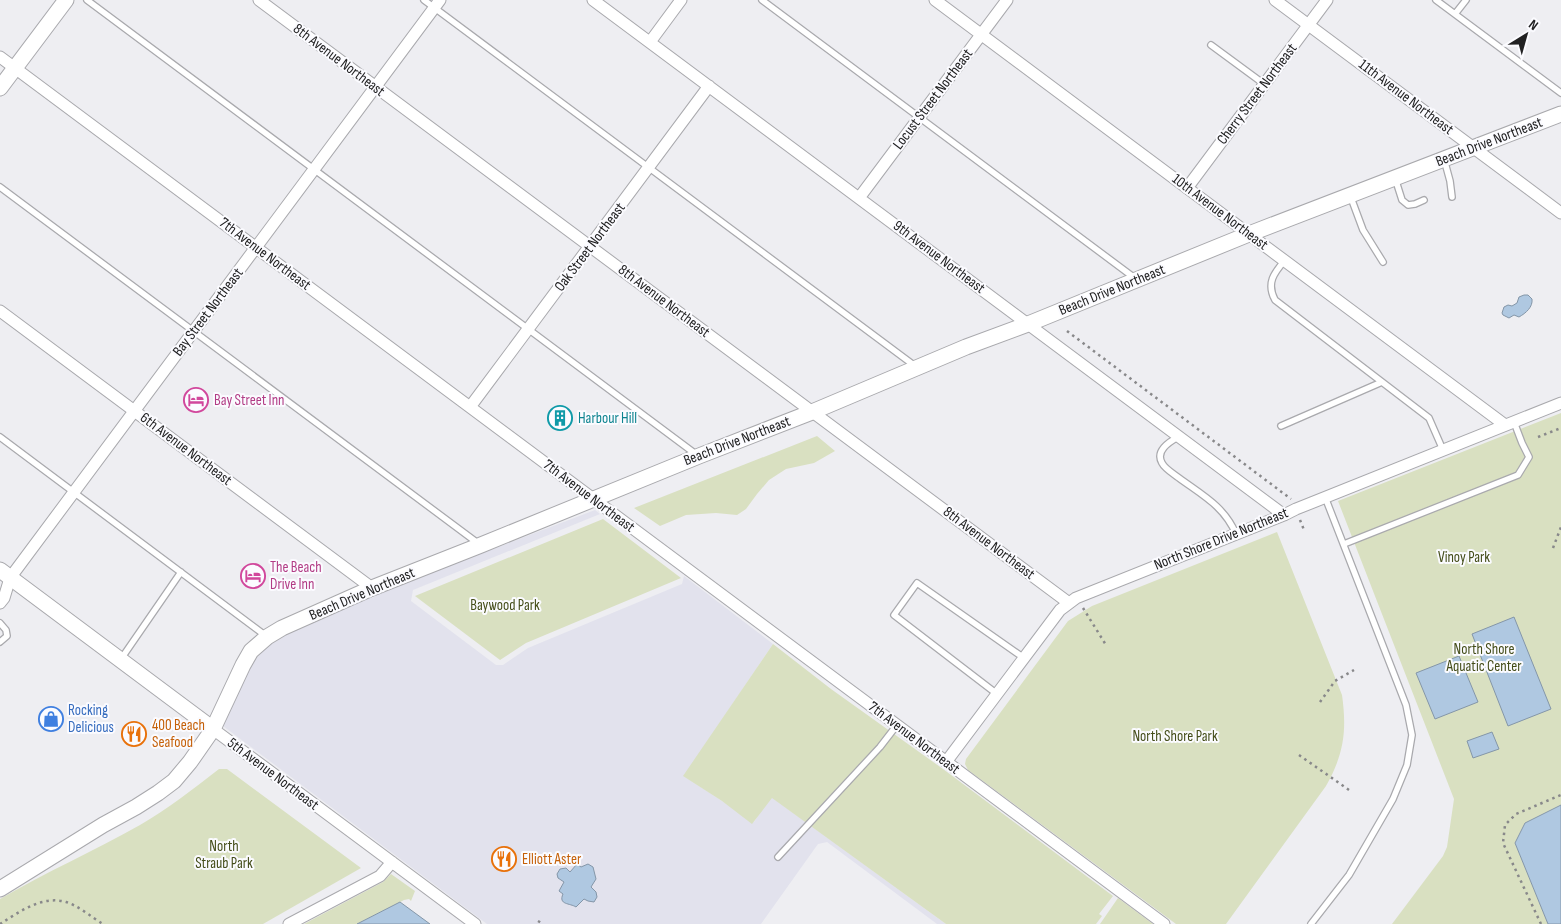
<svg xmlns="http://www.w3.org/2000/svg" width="1561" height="924" font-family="'Sofia Sans Condensed',sans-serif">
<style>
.built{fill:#e2e2ed}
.green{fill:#d9e0c1}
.water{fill:#afc8e1;stroke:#8496a8}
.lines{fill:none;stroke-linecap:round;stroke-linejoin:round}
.lane-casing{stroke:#a9a9ad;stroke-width:8}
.street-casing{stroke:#a9a9ad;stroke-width:13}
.secondary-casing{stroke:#a9a9ad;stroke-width:17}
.path{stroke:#88888a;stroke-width:2.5;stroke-dasharray:2.5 4;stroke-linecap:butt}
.lane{stroke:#fff;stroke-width:5.5}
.street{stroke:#fff;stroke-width:11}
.secondary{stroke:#fff;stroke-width:15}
.labels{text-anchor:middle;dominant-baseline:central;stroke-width:4;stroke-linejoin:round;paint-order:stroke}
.street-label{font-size:15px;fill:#212122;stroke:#fbfbff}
.hotel-label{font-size:15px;fill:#b23c85;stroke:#fbfbff;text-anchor:start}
.culture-label{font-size:15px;fill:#0d838f;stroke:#fbfbff;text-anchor:start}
.park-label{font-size:15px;fill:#444d19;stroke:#fbfbff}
.shop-label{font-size:15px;fill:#366cbe;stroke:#fbfbff;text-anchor:start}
.food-label{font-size:15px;fill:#c56008;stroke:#fbfbff;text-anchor:start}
</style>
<rect width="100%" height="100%" fill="#eeeef2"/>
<path class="built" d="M595,510l5,4 -187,76 -2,11 85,64h7l25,-17 154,-64 2,-8 89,68 -89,132 70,46 16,-26 176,128h-9l-110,-82 -9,2 -57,80h-274l-264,-198 26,-59 8,-11 14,-13 13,-8 86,-38 3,1 3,-4z"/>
<path class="green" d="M1561,413v392l-36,18 -10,20 33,81h-156l51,-68 4,-9 7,-48 -116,-298z
M817,436l18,15 -21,12 -28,6 -17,11 -12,14 -11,15 -9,6 -21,-2 -30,2 -26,11 -26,-18z
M603,519l78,59 -155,65 -26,17 -85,-64z
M1277,532l65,163c5,36 2,59 -16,91l-100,138h-50l-208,-154 -3,-6 1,-5 102,-138 24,-15z
M773,644l58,45 112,80 170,127 -14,18 3,2 -6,8h-150l-174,-126 -20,26 -30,-23 -39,-25z
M219,769h8l134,99 -98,56h-263v-25c46,-27 94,-48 140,-74 28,-16 53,-36 79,-56z
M391,874l24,17 -4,10 -2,-2 -5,1 -47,24h-53l79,-42z
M1118,898l35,26h-53z"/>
<path class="water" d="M1524,295h4l4,4c1,8 -6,14 -13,18l-5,-2 -5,3 -6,-3 -1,-2 2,-6 4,-2 4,1 5,-3 2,-6z
M1514,617l37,92 -43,17 -36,-92z
M1459,656l19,46 -43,17 -19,-46z
M1492,732l7,17 -26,9 -6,-17z
M1561,805v119h-13l-33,-81 10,-20z
M577,864l4,3 7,-3 5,3 3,12 -5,8 5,5 1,5 -3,5 -6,-1 -4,-2 -8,8c-6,-4 -18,-2 -13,-13l-4,-3 5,-9 -6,-4 -1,-4 3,-5 6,-1 4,4z
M400,902l30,22h-73z"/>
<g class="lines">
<defs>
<path id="lane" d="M87,0l610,455
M424,0l491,366
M762,0l374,279
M1436,0l125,93
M1455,14l11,-14
M1211,45l53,39
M1444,159l6,22 2,16
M1395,178l7,22 6,5 7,-1 9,-4
M0,187l479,357
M1350,195l13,35 20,32
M1285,260c-11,13 -19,23 -10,40l154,118 14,32
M1281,426l101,-44
M0,437l266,199
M1178,437c-9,5 -23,14 -16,26 3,6 12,11 17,15 23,17 45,28 57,56
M1344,544l174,-69 11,-18 -7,-14 -8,-21
M0,623l6,7 1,6 -7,6
M121,659l60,-87
M997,694l-103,-79 23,-32 107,75
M778,857l102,-110 17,-22
M1311,924l38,-49 44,-76 14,-34 5,-30 -6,-30 -81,-208"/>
<path id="street" d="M259,0l810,603
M593,0l691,515
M935,0l570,425
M1275,0l286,213
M650,42l31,-42
M0,57l1164,867
M1187,188l140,-188
M859,198l148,-198
M0,311l372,277
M470,407l239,-321
M0,603l4,-5 6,-20 430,-578
M213,729l262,195
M946,762l114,-152 16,-12 208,-83 12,-6 265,-106
M289,924l91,-48 12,-14"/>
<path id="secondary" d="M0,88l66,-88
M0,570l213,159
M0,889l103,-64 33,-18 22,-14 16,-12 16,-19 23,-33 30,-64 8,-14 16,-14 15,-9 90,-40 109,-43 218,-89 113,-44 154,-65 62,-23 221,-90 312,-120"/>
</defs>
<use href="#lane" class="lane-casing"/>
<use href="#street" class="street-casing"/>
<use href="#secondary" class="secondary-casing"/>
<path class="path" d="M1067,331l224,168
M1538,437l23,-9
M1300,520l4,10
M1553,548l8,-21
M1083,608l23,37
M1320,702l15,-21 19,-11
M1299,755l50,35
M538,921l5,3
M0,924c19,-12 42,-29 66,-22 11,3 27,16 37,22
M1541,924l-38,-81 2,-18 11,-11 45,-19"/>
<use href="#lane" class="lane"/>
<use href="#street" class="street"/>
<use href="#secondary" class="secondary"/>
</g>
<defs>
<symbol id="hotel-ring" viewBox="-11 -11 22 22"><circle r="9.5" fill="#fbfbff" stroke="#d1479c" stroke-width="1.5"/><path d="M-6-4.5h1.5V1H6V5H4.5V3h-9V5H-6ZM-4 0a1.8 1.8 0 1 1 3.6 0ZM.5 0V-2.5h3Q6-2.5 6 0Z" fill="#d1479c"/></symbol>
<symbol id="building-ring" viewBox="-11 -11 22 22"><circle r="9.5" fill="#fbfbff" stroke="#0f9aa8" stroke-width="1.5"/><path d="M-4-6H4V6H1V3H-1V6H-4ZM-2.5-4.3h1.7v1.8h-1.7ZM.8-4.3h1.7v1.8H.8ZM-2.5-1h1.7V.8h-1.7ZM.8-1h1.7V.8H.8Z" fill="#0f9aa8"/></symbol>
<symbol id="shop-ring" viewBox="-11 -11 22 22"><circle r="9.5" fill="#fbfbff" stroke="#3f7fe0" stroke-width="1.5"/><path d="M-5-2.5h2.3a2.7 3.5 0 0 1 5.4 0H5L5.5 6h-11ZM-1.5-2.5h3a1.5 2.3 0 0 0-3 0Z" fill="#3f7fe0"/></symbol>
<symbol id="restaurant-ring" viewBox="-11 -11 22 22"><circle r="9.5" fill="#fbfbff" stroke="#e8710a" stroke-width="1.5"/><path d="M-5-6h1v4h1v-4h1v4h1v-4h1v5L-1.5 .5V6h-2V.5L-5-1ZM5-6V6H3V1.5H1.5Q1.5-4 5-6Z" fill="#e8710a"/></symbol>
</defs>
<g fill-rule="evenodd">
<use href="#hotel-ring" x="182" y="386" width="28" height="28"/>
<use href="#building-ring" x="546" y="404" width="28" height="28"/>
<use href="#hotel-ring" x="239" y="562" width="28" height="28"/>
<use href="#shop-ring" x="37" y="705" width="28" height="28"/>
<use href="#restaurant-ring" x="120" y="720" width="28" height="28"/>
<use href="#restaurant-ring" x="490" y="845" width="28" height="28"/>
</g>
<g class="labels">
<g class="street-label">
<text transform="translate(339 60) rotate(37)">8th Avenue Northeast</text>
<text transform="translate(1257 94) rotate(-53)">Cherry Street Northeast</text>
<text transform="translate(1406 97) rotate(37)">11th Avenue Northeast</text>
<text transform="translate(933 99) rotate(-53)">Locust Street Northeast</text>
<text transform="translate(1489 142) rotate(-21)">Beach Drive Northeast</text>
<text transform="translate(1220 212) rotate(37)">10th Avenue Northeast</text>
<text transform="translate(590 247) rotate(-53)">Oak Street Northeast</text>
<text transform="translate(265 254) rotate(37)">7th Avenue Northeast</text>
<text transform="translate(939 257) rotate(37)">9th Avenue Northeast</text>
<text transform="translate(1112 290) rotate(-22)">Beach Drive Northeast</text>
<text transform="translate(664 301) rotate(37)">8th Avenue Northeast</text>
<text transform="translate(208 312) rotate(-53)">Bay Street Northeast</text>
<text transform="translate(737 441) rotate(-21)">Beach Drive Northeast</text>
<text transform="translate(186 449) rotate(37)">6th Avenue Northeast</text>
<text transform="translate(589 496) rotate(37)">7th Avenue Northeast</text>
<text transform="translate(1221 539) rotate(-22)">North Shore Drive Northeast</text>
<text transform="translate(989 543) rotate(37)">8th Avenue Northeast</text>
<text transform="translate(362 594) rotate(-23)">Beach Drive Northeast</text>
<text transform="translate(914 738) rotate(37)">7th Avenue Northeast</text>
<text transform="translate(273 774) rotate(37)">5th Avenue Northeast</text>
</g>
<g class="hotel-label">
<text x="214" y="400">Bay Street Inn</text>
<text x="270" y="567">The Beach<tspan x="270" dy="17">Drive Inn</tspan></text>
</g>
<g class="culture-label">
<text x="578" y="418">Harbour Hill</text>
</g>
<g class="park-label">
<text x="1464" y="557">Vinoy Park</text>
<text x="505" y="605">Baywood Park</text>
<text x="1484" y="649">North Shore<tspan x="1484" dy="17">Aquatic Center</tspan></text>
<text x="1175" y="736">North Shore Park</text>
<text x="224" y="846">North<tspan x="224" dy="17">Straub Park</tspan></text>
</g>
<g class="shop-label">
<text x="68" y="710">Rocking<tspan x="68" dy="17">Delicious</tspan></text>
</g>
<g class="food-label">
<text x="152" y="725">400 Beach<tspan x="152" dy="17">Seafood</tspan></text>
<text x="522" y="859">Elliott Aster</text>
</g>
</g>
<g transform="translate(1526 35) rotate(37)" stroke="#fbfbff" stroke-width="4" paint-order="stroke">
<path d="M0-4L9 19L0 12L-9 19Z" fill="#212122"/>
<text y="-8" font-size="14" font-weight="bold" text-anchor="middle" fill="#212122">N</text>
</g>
</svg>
